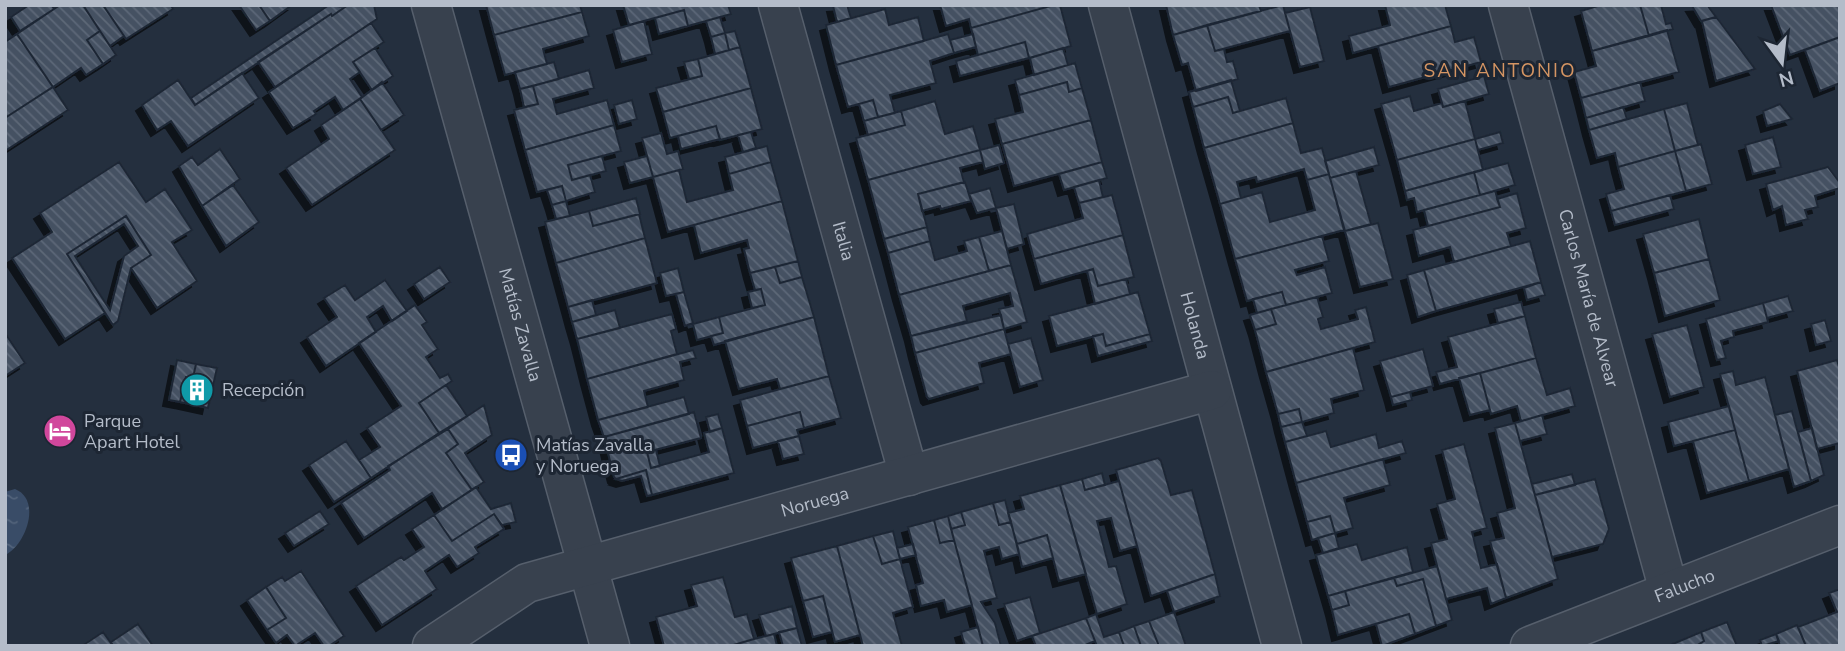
<svg xmlns="http://www.w3.org/2000/svg" width="1845" height="651" font-family="'Nunito Sans',sans-serif">
<style>
.water{fill:url(#water-ripples)}
.building{fill:url(#building-back-hatch);stroke:#1f2835;stroke-width:2;fill-rule:evenodd;filter:url(#shadow)}
.lines{fill:none;stroke-linecap:round;stroke-linejoin:round}
.minor-casing{stroke:#565f6c;stroke-width:41}
.minor{stroke:#38414e;stroke-width:38}
.labels{text-anchor:middle;dominant-baseline:central;stroke-width:6;stroke-linejoin:round;paint-order:stroke}
.street-label{font-size:18px;fill:#b4bcc9;stroke:#1d2633}
.poi-label{font-size:18px;fill:#b4bcc9;stroke:#1d2633;text-anchor:start}
.neighbourhood-label{font-size:19px;letter-spacing:2px;fill:#d59563;stroke:#1d2633}
</style>
<defs>
<pattern id="water-ripples" width="26" height="14" patternUnits="userSpaceOnUse" patternTransform="scale(1.75)"><rect width="26" height="14" fill="#394c67"/><path d="M2 4q2-2 4 0t4 0M15 11q2-2 4 0t4 0" fill="none" stroke="#53647b"/></pattern>
<pattern id="building-back-hatch" width="6" height="6" patternUnits="userSpaceOnUse" patternTransform="scale(1.75)"><rect width="6" height="6" fill="#455162"/><path d="M-1 5l2 2M0 0l6 6M5-1l2 2" fill="none" stroke="#5d6877"/></pattern>
<filter id="shadow"><feDropShadow dx="-6" dy="6" stdDeviation="0" flood-color="#0009"/></filter>
</defs>
<rect width="100%" height="100%" fill="#242f3e"/>
<path class="water" d="M15,489c27,11 11,56 -10,66v-63z"/>
<path class="building" d="M29,5h23l2,4 -34,22 -9,-14z
M60,5h23l17,26 -13,9 16,24 -17,11 -5,-7 -28,19 -36,-53z
M83,5h20l21,31 -14,10z
M103,5h68l2,4 -47,30z
M239,5h20l11,16 -14,9z
M259,5h33l-22,16z
M329,5l16,2 -13,9 -1,-2 -136,91 -4,-7z
M348,5h26l3,14 -102,68 -17,-25 73,-48 1,2z
M486,5h94l2,7 -88,23z
M623,5h105l3,9 -43,12 -4,-16 -55,15z
M847,5l4,13 -14,4 -4,-16z
M940,5h114l-83,23 -2,-9 -23,7z
M1054,5h6l11,41 -42,12 -4,-16 -47,13 -7,-27z
M1166,5h93l2,6 -88,24z
M1283,5l7,26 -75,20 -8,-26z
M1385,5h60l6,21 -98,27 -4,-17 41,-11z
M1601,5h39l9,31 -57,15 -11,-40z
M1640,5h21l5,19 5,-1 2,6 -24,7z
M1707,5l9,12 -15,4 -9,-15z
M1771,5h69v32l-50,18z
M1310,7l14,54 -24,6 -15,-54z
M885,9l4,16 29,-8 6,24 -88,24 -10,-40z
M684,10l4,16 -29,8 -4,-16z
M582,12l7,24 -46,13 4,15 -42,11 -11,-40z
M720,17l5,16 -14,4 -5,-16z
M1716,17l4,5 35,47 -39,12 -14,-60z
M644,21l8,33 -30,8 -9,-32z
M371,23l13,19 -31,20 7,10 -10,7 12,18 -19,13 -8,-13 -21,14 2,3 -23,14 -24,-36z
M1207,25l8,26 9,-2 3,13 6,-1 5,18 -42,12 -8,-28 -6,2 -9,-30z
M1451,26l4,16 19,-5 7,25 -92,25 -11,-41z
M1667,30l12,42 -98,26 -7,-26 22,-6 -4,-15z
M100,31l16,24 -13,9 -16,-24z
M735,31l5,16 -11,3 -4,-17z
M725,33l4,17 -14,4 -4,-17z
M17,34l36,53 -48,31v-76z
M948,34l6,19 -24,8 6,22 -46,12 5,18 -17,4 -5,-17 -25,7 -12,-42z
M973,34l3,13 -22,6 -4,-13z
M1840,37v46l-20,8 -15,-41z
M1025,42l4,16 -69,18 -4,-15z
M740,47l11,41 -88,24 -7,-24 46,-12 -4,-17z
M375,48l18,28 -21,14 -19,-28z
M1063,48l5,17 -34,10 -4,-17z
M698,59l4,17 -13,3 -5,-17z
M554,62l5,17 -39,10 -5,-17z
M1075,63l7,25 -13,4 -2,-10 -48,13 -4,-15z
M589,70l5,18 -41,11 4,15 50,-14 7,25 -89,25 -11,-40 24,-6 -5,-18z
M242,73l17,25 -71,48 -17,-25 -14,9 -15,-25 36,-25 17,25z
M1484,76l5,18 -46,13 -5,-18z
M1231,80l9,31 -7,2 -5,-16 -35,10 -4,-15z
M382,82l22,33 -23,15 -21,-31z
M1067,82l2,10 13,-4 9,32 -89,24 -7,-25 28,-7 -4,-17z
M1640,82l5,19 -59,17 -5,-20z
M533,86l5,18 -14,3 -4,-18z
M53,87l15,23 -63,41v-33z
M751,88l11,41 -42,11 -4,-14 -46,12 -7,-26z
M1410,96l4,15 28,-8 1,4 22,-6 10,38 -78,21 -16,-56z
M1228,97l5,16 53,-15 7,25 -89,25 -11,-41z
M360,99l35,51 -83,55 -26,-37 43,-29 -8,-14z
M632,100l5,19 -18,5 -5,-19z
M873,100l5,17 -14,4 -5,-17z
M935,101l10,33 28,-8 7,24 -112,30 -12,-42 49,-13 -4,-14z
M1687,103l11,42 -23,6 -11,-42z
M1780,104l12,15 -25,7 -4,-15z
M1623,107l4,12 -38,11 -3,-12z
M1664,109l11,42 -57,16 -3,-14 -18,5 -8,-28z
M901,111l4,14 -37,10 -4,-14z
M1091,120l11,42 -88,24 -12,-42z
M1293,123l8,30 21,-5 7,26 -22,6 -3,-11 -47,13 -1,-5 -19,5 4,16 -21,6 -16,-56z
M614,125l7,26 -53,14 4,15 18,-5 5,17 -29,9 -4,-15 -25,6 -12,-42z
M716,126l4,13 -39,10 -3,-13z
M751,132l5,16 -13,4 -5,-17z
M1500,132l3,11 -25,7 -3,-11z
M661,133l6,21 11,-3 5,18 -30,8 -11,-39z
M1773,137l8,30 -28,7 -8,-29z
M1475,139l8,31 -78,21 -8,-31z
M1701,144l11,40 -26,7 -11,-40z
M999,145l5,18 -19,6 -5,-19z
M767,146l4,16 -42,12 -4,-17z
M1374,147l5,18 -49,13 -5,-17z
M220,149l20,30 -38,27 -23,-40 13,-9 6,8z
M980,150l3,12 -23,6 4,14 -46,12 9,33 -43,12 -16,-59z
M1675,151l11,40 -75,20 -5,-17 18,-5 -6,-22z
M602,156l4,15 -34,9 -4,-15z
M647,156l6,21 -23,6 -6,-21z
M119,162l27,40 19,-13 27,41 -20,12 25,39 -40,27 -26,-40 20,-13 -25,-39 -59,38 38,59 -40,26 -53,-81 40,-26 -12,-19z
M771,162l11,39 -114,31 -15,-55 26,-7 8,32 46,-12 -4,-16z
M1102,162l5,16 -43,12 -5,-16z
M1508,163l7,22 -35,10 -6,-23z
M1828,167l12,16v5l-25,8 3,11 -13,3 3,9 -22,6 -4,-19 -9,4 -7,-26z
M1356,171l15,53 -26,7 -15,-53z
M1474,172l6,23 -63,17 -3,-14 -7,2 -2,-9z
M1329,174l15,56 -109,29 -15,-55 42,-12 8,30 45,-12 -8,-30z
M1099,180l4,17 -24,6 -5,-16z
M965,182l6,19 -30,8 -1,-3 -18,5 -4,-17z
M233,185l26,37 -33,24 -24,-40z
M562,186l4,15 -14,4 -5,-15z
M990,188l6,20 -19,5 -8,-19z
M1495,191l5,16 -72,19 -4,-16z
M1517,193l9,35 -19,5 4,13 -57,16 -4,-15 -31,9 -6,-26 87,-23 -3,-8z
M1112,195l11,40 -89,24 -7,-25 56,-16 -4,-15z
M1670,195l4,14 -59,16 -4,-14z
M636,198l4,16 -47,12 -4,-15z
M566,201l4,15 -14,3 -4,-14z
M782,201l16,60 -48,12 -6,-24 5,-1 -2,-8 -46,13 -7,-28z
M1014,204l10,40 -17,5 -11,-41z
M589,211l4,15 46,-12 6,24 -89,25 -11,-41z
M126,216l25,39 -20,13 -13,53 -5,4 -46,-71zM124,224l14,22 -14,10 -14,54 -35,-54z
M1699,219l10,40 -55,14 -11,-39z
M1378,223l15,56 -33,8 -15,-56z
M927,227l3,14 -42,12 -4,-14z
M1002,231l9,34 -22,6 -10,-34z
M1123,235l11,42 -36,9 -5,-17 -52,15 -7,-25z
M1322,236l7,25 -34,9 2,5 28,-8 7,26 -46,12 -4,-13 -35,9 -12,-42z
M979,237l10,34 -90,24 -11,-42 42,-12 5,19 32,-9 -3,-10z
M645,238l12,45 -89,24 -12,-44z
M1530,241l11,41 -105,29 -12,-41z
M1709,259l11,41 -55,16 -11,-43z
M798,261l4,16 -22,6 -5,-16z
M1011,265l16,57 -23,7 -5,-20 14,-3 -3,-13 -47,13 4,15 -56,15 -12,-41z
M440,267l10,15 -26,17 -10,-15z
M775,267l5,16 22,-6 12,40 -100,28 -3,-9 12,-3 -4,-16 46,-12 -4,-16 -6,1 -5,-17z
M678,268l6,24 -18,4 -6,-23z
M1093,269l5,17 28,-7 4,15 -35,10 -8,-33z
M1424,270l12,41 -18,6 -11,-42z
M385,280l22,31 -15,10 -9,-15 -16,11 9,15 -50,34 -19,-29 30,-20 -13,-19 21,-13 10,15z
M1541,282l4,13 -18,5 -3,-12z
M761,289l4,16 -13,3 -4,-16z
M684,292l9,31 -8,3 -9,-32z
M1138,292l12,42 -44,12 -3,-12 -46,12 -8,-30z
M1282,292l4,13 -29,8 -4,-14z
M1788,296l5,15 -26,7 -4,-15z
M1317,297l6,20 -5,2 3,10 37,-10 -3,-9 11,-3 9,35 -109,30 -11,-42 21,-6 -5,-15z
M592,300l4,15 -24,7 -4,-15z
M1521,302l4,14 -27,7 -4,-14z
M1763,303l5,19 -35,9 1,6 -13,4 5,17 -9,2 -11,-41z
M415,305l12,17 -5,3 16,24 -12,8 14,21 8,-4 4,7 -33,22 20,30 -68,45 -12,-18 21,-13 -13,-19 34,-22 -42,-63z
M1271,309l5,15 -21,6 -5,-15z
M615,310l5,18 -43,11 -5,-17z
M672,314l4,15 -5,2 6,23 -90,25 -10,-40z
M1001,315l3,14 -89,24 -4,-17z
M1525,316l11,42 -96,26 -4,-12 21,-5 -9,-30z
M719,317l4,16 -26,7 -4,-16z
M814,317l15,59 -49,13 -3,-10 -38,10 -14,-48z
M1825,320l6,21 -15,4 -5,-21z
M1687,325l17,62 -34,10 -18,-63z
M1004,329l7,25 -32,9 5,20 -55,16 -2,-2 -12,-44z
M5,333l20,30 -20,13z
M1103,334l3,12 44,-12 2,7 -54,15 -5,-20z
M1031,338l12,42 -23,7 -12,-43z
M1353,348l11,42 -33,9 3,14 -32,9 -3,-13 -21,5 -12,-42z
M1423,349l10,37 -42,11 -11,-36z
M693,350l3,8 -16,4 4,18 -40,11 4,16 -50,13 -11,-41z
M1536,358l11,37 23,-7 5,18 -54,15 -4,-15 -26,8 -11,-41z
M177,360l19,4 -3,14 -7,-1 -6,25 -11,-2z
M1837,360l3,10v73l-23,6 -20,-78z
M196,364l21,4 -9,40 -28,-6 6,-25 7,1z
M1733,371l3,14 29,-8 24,92 -40,12 -29,-107z
M1480,373l10,37 -20,5 -11,-37z
M829,376l12,42 -37,10 -4,-16 -53,14 -7,-26z
M446,385l21,31 -28,17 -20,-30z
M1410,392l2,8 -19,5 -2,-8z
M684,397l5,17 -85,23 -6,-17z
M484,405l8,30 -27,18 19,29 -12,8 -26,-37 12,-9 -10,-15z
M1729,406l6,24 -61,16 -6,-24z
M1299,409l3,13 -21,5 -3,-13z
M1792,411l19,70 -17,6 -19,-72z
M694,412l7,26 -54,14 4,16 58,-16 -5,-19 18,-5 12,45 -82,22 -6,-25 -30,9 -2,-2 -10,-40z
M800,412l4,16 -7,2 2,6 -46,12 -6,-22z
M718,414l4,14 -12,4 -4,-15z
M1542,415l5,19 -27,7 -5,-18z
M1302,422l5,14 -22,6 -4,-15z
M1515,423l43,156 -52,19 -16,-57 14,-3 -7,-25 18,-5 -20,-80z
M1812,428l12,47 -13,6 -13,-49z
M448,429l10,15 -12,9 26,37 -30,19 -10,-16 -68,45 -23,-35 49,-33 -2,-4z
M1735,430l14,51 -42,12 -14,-52z
M1326,431l5,16 45,-13 3,14 23,-7 4,12 -110,30 -11,-41z
M799,436l5,18 -21,5 -5,-18z
M346,441l25,37 -37,24 -25,-37z
M1464,444l23,84 -15,4 9,36 16,-4 9,34 -15,6 -4,-16 -41,11 -15,-56 16,-4 -10,-35 18,-5 -13,-49z
M656,450l4,16 -9,2 -4,-16z
M1158,458l3,3 10,34 21,-5 23,84 -64,22 -35,-126z
M1383,459l7,26 -46,13 9,30 -18,5 -5,-17 -23,6 -11,-39z
M646,470l6,25 -5,1 -6,-20 -19,5 -6,-2z
M1102,473l3,12 -20,5 -3,-11z
M1572,474l3,11 -40,10 -3,-11z
M1082,479l3,11 34,-9 18,65 -17,5 -9,-33 -14,3 12,46 7,-1 11,38 -30,10 -37,-129z
M1595,479l14,50 -6,15 -51,13 -17,-62z
M1060,485l26,89 -27,7 -12,-46 -30,9 -9,-31 16,-4 -4,-13z
M476,487l15,22 20,-6 5,19 -14,3 -8,-11 -42,27 -18,-26z
M1005,500l6,22 -12,3 -6,-22z
M993,503l6,22 12,-3 8,32 -17,5 -3,-12 -15,4 13,47 -16,4 14,21 6,23h-18l-32,-117 14,-4 -4,-13z
M320,511l9,13 -35,22 -9,-13z
M961,512l4,13 -14,4 -3,-13z
M494,514l10,15 -29,18 4,6 -22,14 -8,-12 -24,16 12,18 -55,36 -26,-39 45,-29 3,3 20,-13 -12,-18 22,-14 18,26z
M948,516l6,24 -14,3 -6,-23z
M1330,516l5,17 -23,7 -5,-18z
M934,520l6,23 14,-3 18,65 -25,7 -3,-12 -23,6 -5,-21 7,-2 -15,-56z
M893,531l7,28 -18,5 -9,-28z
M1335,533l4,15 -16,5 -5,-15z
M1047,535l6,23 -31,9 -5,-23z
M873,536l9,28 18,-5 13,48 -20,6 9,33h-39l-26,-100z
M913,544l3,11 -16,4 -3,-11z
M1357,544l5,16 45,-13 6,25 -85,24 -12,-41z
M837,546l23,89 -25,7 -12,-46 -20,5 -12,-43z
M1437,566l15,54 -16,6 -13,-47 -26,7 -3,-8z
M301,571l43,65 -15,10h-5l-9,-13 -20,13 -8,-11 -11,8 -9,-13 19,-12 -20,-31 16,-10 3,4z
M1215,574l5,22 -46,16 -7,-21z
M723,577l12,40 12,-3 7,25 -24,7h-66l-8,-29 41,-11 -6,-21z
M1394,578l3,8 26,-7 13,47 -21,8 -6,-20 -71,21 -6,-25 17,-5 -4,-14z
M266,587l20,31 -19,12 -20,-30z
M1840,589v57h-34l-8,-19 39,-15 -8,-19z
M1345,591l4,14 -17,5 -4,-14z
M823,596l9,36 -19,5 -10,-36z
M1030,597l10,36 -23,8 -13,-37z
M792,606l5,22 -31,8 -7,-21z
M1174,612l12,34h-27l-10,-25z
M1096,614l8,23 15,-5 5,14h-27l-11,-28z
M1409,614l6,20 -33,12 -6,-22z
M1086,618l9,23 -12,5h-47l-4,-10z
M1149,621l10,25h-18l-7,-20z
M1727,622l10,24h-41l8,-5 -3,-9z
M138,624l15,22h-40l-2,-4z
M1797,625l9,21h-26l-4,-12z
M1134,626l7,20h-17l-5,-14z
M978,627l5,19h-18l-4,-14z
M797,628l5,18h-19l-4,-14z
M103,632l10,14h-31z
M1701,632l3,9 -8,5h-28z
M774,634l3,12h-47l24,-7z
M1776,634l3,7 -17,5 -2,-6z"/>
<g class="lines">
<defs>
<g id="minor">
<path id="s1" d="M431,5l179,641"/>
<path id="s2" d="M778,5l131,471"/>
<path id="s3" d="M1108,5l174,641"/>
<path id="s4" d="M1508,5l161,586"/>
<path id="s5" d="M432,646l95,-63 685,-193"/>
<path id="s6" d="M1530,646l310,-121"/>
</g>
</defs>
<use href="#minor" class="minor-casing"/>
<use href="#minor" class="minor"/>
</g>
<defs>
<symbol id="building-disc" viewBox="-11 -11 22 22"><circle r="9.5" fill="#0f9aa8" stroke="#1d2633"/><path d="M-4-6H4V6H1V3H-1V6H-4ZM-2.5-4.3h1.7v1.8h-1.7ZM.8-4.3h1.7v1.8H.8ZM-2.5-1h1.7V.8h-1.7ZM.8-1h1.7V.8H.8Z" fill="#fff"/></symbol>
<symbol id="hotel-disc" viewBox="-11 -11 22 22"><circle r="9.5" fill="#d1479c" stroke="#1d2633"/><path d="M-6-4.5h1.5V1H6V5H4.5V3h-9V5H-6ZM-4 0a1.8 1.8 0 1 1 3.6 0ZM.5 0V-2.5h3Q6-2.5 6 0Z" fill="#fff"/></symbol>
<symbol id="bus-disc" viewBox="-11 -11 22 22"><circle r="9.5" fill="#1a4fb4" stroke="#1d2633"/><path d="M-5-6H5V4H4V6H2V4H-2V6H-4V4H-5ZM-3.5-4V0h7V-4ZM-3.5 1.2v1.5H-2V1.2ZM2 1.2v1.5H3.5V1.2Z" fill="#fff"/></symbol>
</defs>
<g fill-rule="evenodd">
<use href="#building-disc" x="178" y="371" width="38" height="38"/>
<use href="#hotel-disc" x="41" y="412" width="38" height="38"/>
<use href="#bus-disc" x="492" y="436" width="38" height="38"/>
</g>
<g class="labels">
<g class="street-label">
<text stroke="none"><textPath href="#s2" startOffset="245">Italia</textPath></text>
<text stroke="none"><textPath href="#s4" startOffset="304">Carlos María de Alvear</textPath></text>
<text stroke="none"><textPath href="#s1" startOffset="332">Matías Zavalla</textPath></text>
<text stroke="none"><textPath href="#s3" startOffset="332">Holanda</textPath></text>
<text stroke="none"><textPath href="#s5" startOffset="413">Noruega</textPath></text>
<text stroke="none"><textPath href="#s6" startOffset="166">Falucho</textPath></text>
</g>
<g class="poi-label">
<text x="222" y="390">Recepción</text>
<text x="84" y="421">Parque<tspan x="84" dy="21">Apart Hotel</tspan></text>
<text x="536" y="445">Matías Zavalla<tspan x="536" dy="21">y Noruega</tspan></text>
</g>
<g class="neighbourhood-label">
<text x="1500" y="71">SAN ANTONIO</text>
</g>
</g>
<rect width="1845" height="651" fill="none" stroke="#b4bcc9" stroke-width="14"/>
<g transform="translate(1782 63) rotate(165)" stroke="#1d2633" stroke-width="5" paint-order="stroke">
<path d="M0-5L12 26L0 18L-12 26Z" fill="#b4bcc9"/>
<text y="-10" font-size="19" font-weight="bold" text-anchor="middle" fill="#b4bcc9">N</text>
</g>
</svg>
